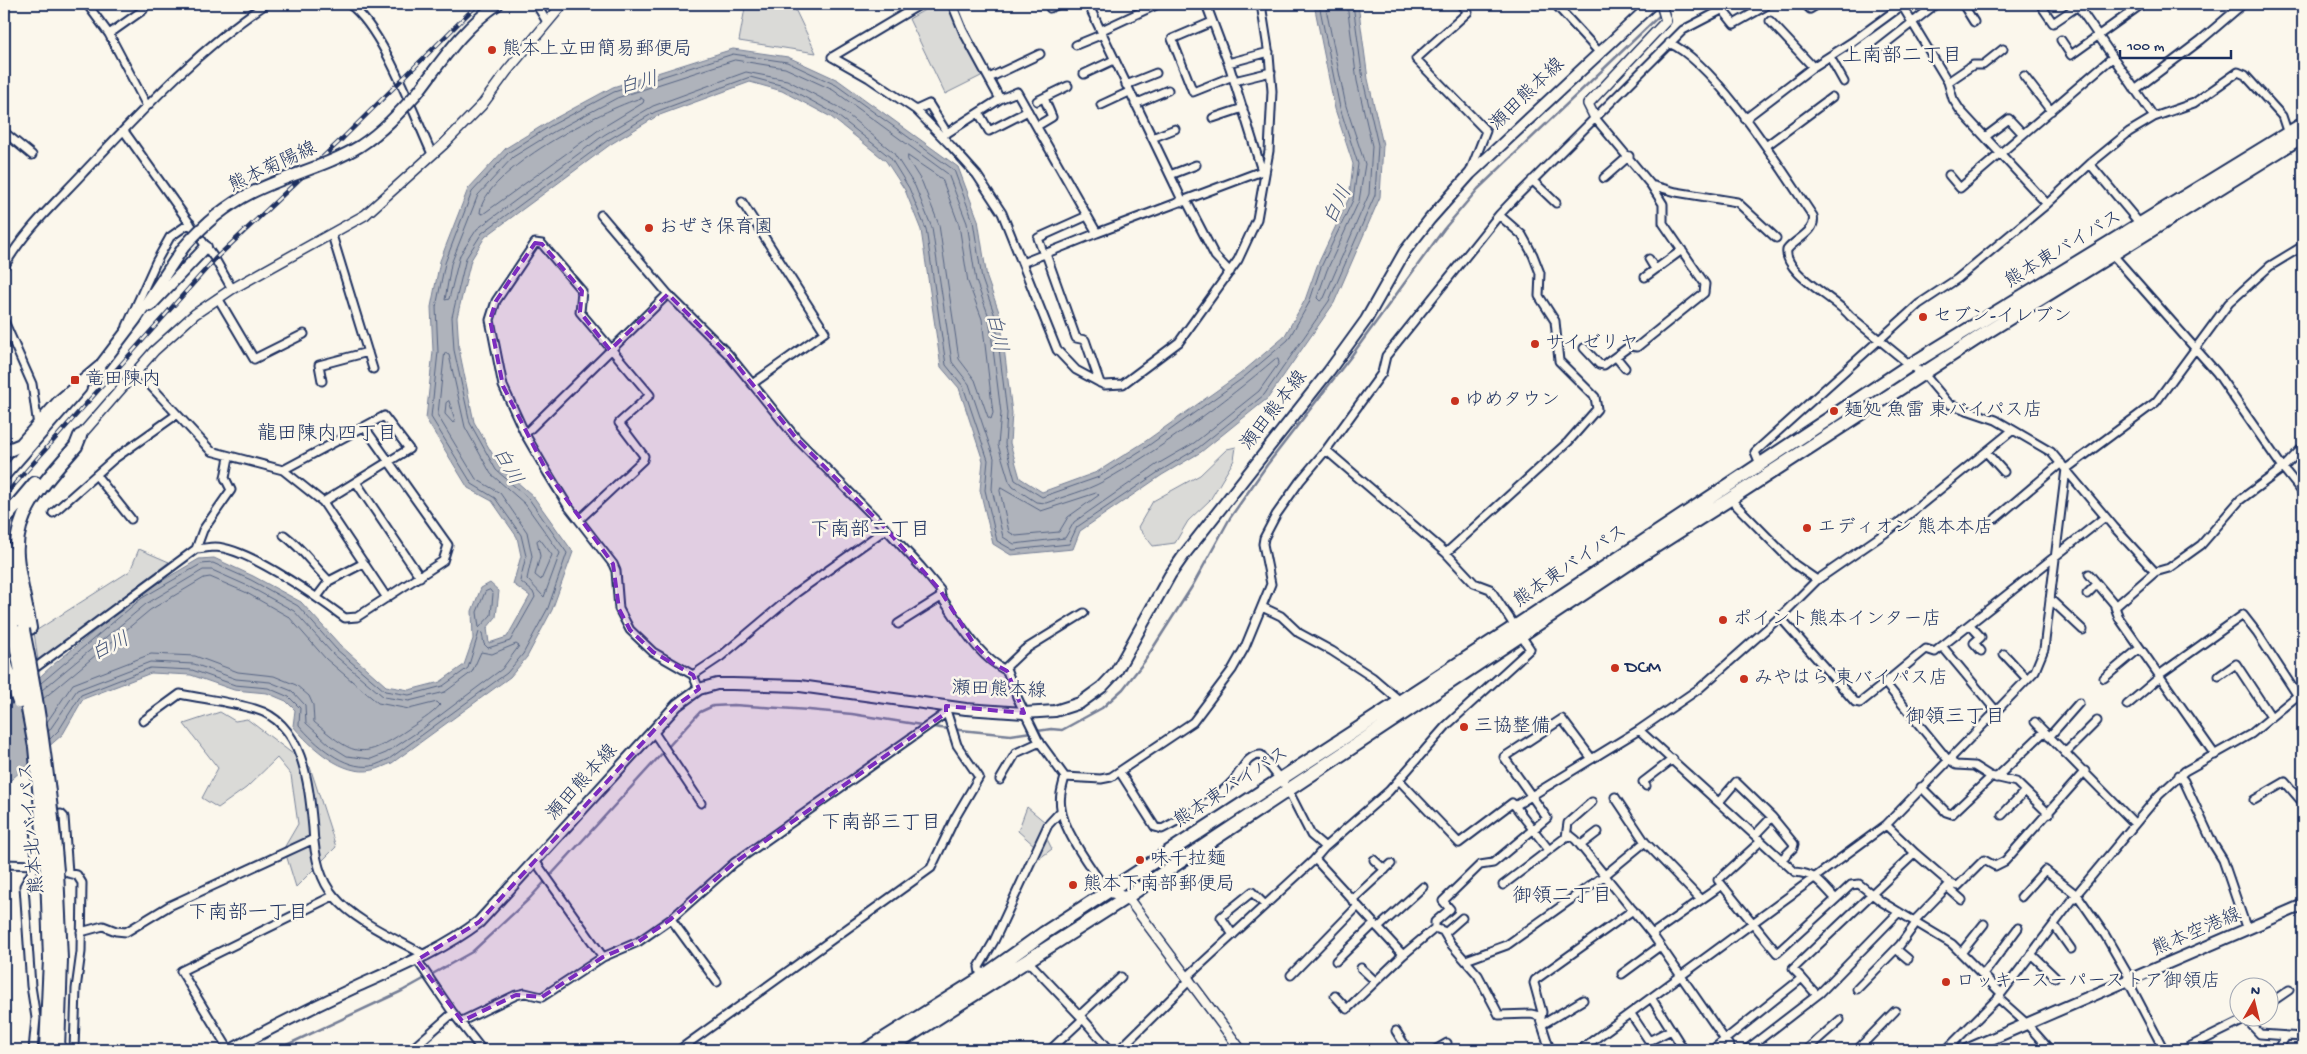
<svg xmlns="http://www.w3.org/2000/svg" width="2307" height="1054" font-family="'Gochi Hand','Klee One',sans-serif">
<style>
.green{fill:#dadad7;stroke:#7a849a}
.water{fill:#afb3bb;stroke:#747e96}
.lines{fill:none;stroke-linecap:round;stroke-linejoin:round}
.shore{stroke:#566483;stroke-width:1}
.stream{stroke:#747e96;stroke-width:2.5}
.minor-casing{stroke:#1b2f5e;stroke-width:11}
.tertiary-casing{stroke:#1b2f5e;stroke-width:12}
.secondary-casing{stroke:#1b2f5e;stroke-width:14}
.trunk-casing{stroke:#1b2f5e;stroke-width:16}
.minor{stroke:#fbf7ec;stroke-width:7}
.tertiary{stroke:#fbf7ec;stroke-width:9}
.secondary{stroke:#fbf7ec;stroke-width:10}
.trunk{stroke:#fbf7ec;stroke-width:12}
.rail-casing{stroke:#1b2f5e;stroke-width:4.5}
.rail{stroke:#fbf7ec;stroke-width:2.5;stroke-dasharray:8;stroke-linecap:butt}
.secondary-bridge-casing{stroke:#1b2f5e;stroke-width:14;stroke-linecap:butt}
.trunk-bridge-casing{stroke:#1b2f5e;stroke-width:16;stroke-linecap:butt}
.secondary-bridge{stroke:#fbf7ec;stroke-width:10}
.trunk-bridge{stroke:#fbf7ec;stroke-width:12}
.marked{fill:#7b2cbf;fill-opacity:0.2;stroke:#7b2cbf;stroke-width:4;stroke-dasharray:10 6;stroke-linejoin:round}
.poi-dot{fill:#c8321e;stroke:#fbf7ec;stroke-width:2}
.labels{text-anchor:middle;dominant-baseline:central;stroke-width:5;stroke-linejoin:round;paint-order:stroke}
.poi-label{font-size:19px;fill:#1b2f5e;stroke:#fbf7ec;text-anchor:start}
.street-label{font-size:19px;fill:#1b2f5e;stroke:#fbf7ec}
.neighbourhood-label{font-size:20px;fill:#1b2f5e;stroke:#fbf7ec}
.water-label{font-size:20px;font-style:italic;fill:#47577a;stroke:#fbf7ec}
</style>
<rect width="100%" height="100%" fill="#fbf7ec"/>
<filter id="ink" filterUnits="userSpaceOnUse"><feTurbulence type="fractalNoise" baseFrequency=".02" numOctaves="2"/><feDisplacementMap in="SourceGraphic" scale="10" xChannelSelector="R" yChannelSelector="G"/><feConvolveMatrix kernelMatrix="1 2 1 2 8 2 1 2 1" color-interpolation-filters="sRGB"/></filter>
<g filter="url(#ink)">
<path class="green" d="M935,4h14l34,71 -38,19 -36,-75z
M794,7l22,46 -77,-12 6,-33z
M1236,447l-2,13 -24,40 -22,21 -13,22 -22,3 -15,-19 15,-26 47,-26 27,-26z
M139,549l30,13 -131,99 -4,-29 96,-61z
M220,712l15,9 12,-2 63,48 26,80 -40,40 -12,-39 14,-24 -7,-49 -14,-17 -31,30 -28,20 -16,-10 16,-30 -34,-44z
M1027,807l18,15 -10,24 -17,-15z
M1046,837l6,12 -12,9 -3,-2z"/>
<path class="water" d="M1314,4h44l10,75 15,66 -3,52 -46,106 -66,95 -67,54 -39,23 -82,56 -7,18 -62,6 -18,-11 -13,-54 3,-29 -24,-73 -18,-21 -20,-137 -16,-40 -19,-29 -55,-44 -49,-26 -32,-9 -93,34 -46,28 -126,93 -14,23 -14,57 2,32 15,73 26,45 33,29 40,56 -21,58 -25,47 -17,20 -118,86c-6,2 -13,6 -19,7 -30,7 -62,-23 -80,-44l2,-16 -9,-9 -19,-8 -33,-3 -43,-15 -40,-2 -68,26 -20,35 -59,52v-77l49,-44 87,-71 59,-35 15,-1 39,18 48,26 39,43 46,41 23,4 31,-8 24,-17 9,-26 -1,-28 9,-23 9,-5 9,8 -3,26 -9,11 2,15 18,-6 23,-41 -17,-12 8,-28 -4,-19 -25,-36 -24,-13 -42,-69 7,-68 -2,-44 9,-46 28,-72 38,-41 44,-27 63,-34 120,-38 55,8 50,23 120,87 20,53 9,58 13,37 12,98 -2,30 10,35 22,14 55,-20 46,-29 97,-69 44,-37 21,-37 12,-34 32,-68 4,-34 -18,-55z"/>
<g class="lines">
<path class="shore" d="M1325,4l21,102 19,58 -6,37 -32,69 -10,28 3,3 4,-3 45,-104 3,-48 -15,-65 -10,-77
M735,60l50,8 48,22 115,84 19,49 9,58 13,36 12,96 -3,32 11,36 4,6 23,15 10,1c19,-7 40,-12 58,-22 57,-32 121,-79 171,-122h3l1,4 -20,28 -65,52 -38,22 -82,57 -9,16 -51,6 -11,-7 -11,-48 2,-31 -25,-74 -17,-22 -20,-134 -17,-42 -22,-34 -55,-45 -51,-27 -41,-8 -93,34 -49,29 -127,94 -17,26 -11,44 -4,1 6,-36 27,-69 35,-38 42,-26 62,-33z
M641,98l3,2 -1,3 -43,26 -117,85 -3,-1c3,-42 123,-104 161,-115z
M908,156l34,23 17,46 9,57 14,37 11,94 -2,6 -3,-2 -13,-37 -16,-21 -20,-134 -17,-43 -14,-22z
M445,353l4,2 16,72 26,47 34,30 35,49 -16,44 -17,-18 5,-23 -5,-24 -27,-39 -24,-14 -38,-63z
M449,401l6,19 -2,3 -8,-9 1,-11z
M1001,488l40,23 55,-18 3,2 -31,22 -9,15 -43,4 -7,-4 -9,-41z
M540,539l12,16 -11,25 -6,-5 5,-19 -3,-15z
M490,590l3,4 -2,21 -12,13 -2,-16 8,-20z
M41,683l101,-85 59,-34 12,-1 38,17 47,26 38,43 49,42 24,4 34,-9 25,-18 11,-36 3,1 2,11 4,4 22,-7 25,-44 -2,-5 -13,-11 6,-25 -5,-21 -26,-37 -23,-14 -41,-67 7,-65 -2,-45 9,-44 27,-71 37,-40 43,-27 62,-33 119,-38 54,8 49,23 118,85 19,51 9,58 13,37 12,97 -2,31 10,36 27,17 57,-20 46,-29 98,-70 45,-38 21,-37 12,-36 32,-67 5,-36 -18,-56 -21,-104
M42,690l104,-86 57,-34h9l36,16 46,25 38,42 52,44 25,4 36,-9 27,-20 9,-20 11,2 24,-10 3,2 -17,23 -80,60 -36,24 -15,6 -24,-3 -16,-10 -25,-23 -1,-18 -13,-14 -22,-9 -34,-3 -42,-15 -44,-2 -73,28 -28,41
M43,699l107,-89 54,-32 6,-1 35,15 44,25 37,42 52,44 31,6 28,-7 3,3c-8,10 -23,18 -33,25 -46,31 -52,26 -93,-8l-1,-17 -4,-9 -13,-11 -22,-9 -36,-4 -43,-16 -44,-2 -78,30 -26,38
M50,739l9,-9 22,-35 69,-27 42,2 43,15 33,3 21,9 11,11 -1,17c16,19 45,45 72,41 6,-1 13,-5 18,-7l118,-86 16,-19 25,-46 19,-55 -38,-54 -33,-29 -26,-47 -16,-73 -2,-33 14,-59 16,-25 126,-93 47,-28 95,-35 34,9 50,27 56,44 19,31 17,41 20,136 17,21 25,74 -3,30 12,51 16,9 56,-6 8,-17 83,-56 38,-23 66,-53 65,-94 46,-106 3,-50 -15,-65 -10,-76"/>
<path class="stream" d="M1670,7l4,-3
M276,1050l126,-59 70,-39 57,-53 171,-187 13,-6 21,-1 75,5 43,4 88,14 71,7 40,-6 11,1 40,-22 21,-19 21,-27 49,-77 37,-67 37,-53 82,-106 95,-130 34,-40 181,-173"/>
<defs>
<path id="minor" d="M87,4l22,30 38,72
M349,4c34,24 65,111 83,150
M536,4l11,18
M952,4l11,27 37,68 17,-7 80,141 165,-62 -32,-103 -24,-64
M1088,4l95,198
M1461,4l7,8 -52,47 70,72 -16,41
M1555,4l44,48
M1805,4l5,5 5,-3
M1901,4l47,78 5,17 7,11 87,94
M1968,4l-4,2 10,16
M1050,8l9,-4
M1722,9l12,15 30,-17 -2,-3
M1770,21l43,46
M1212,22l-40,17 21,53 40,-16
M1102,30l56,-26
M109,34l34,-24 3,-6
M2061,40l10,15 71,-51
M1669,43c47,20 114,129 144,173 4,16 -18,23 -26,34 -4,23 51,50 63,66l60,49 13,8 26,31 47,16 55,32 63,75 41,45
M1076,45l27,-11
M1876,51l60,-47
M832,57l37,21 47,32 35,36 26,29 25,38 55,137 19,20 28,15 19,-1 56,-42 59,-82 19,-41 12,-68 3,-60 -3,-36 -8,-51
M832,57l89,-53
M1830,57l14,25
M1228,63l41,-11
M1084,74l30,-14
M2024,76l27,35
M989,78l51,-24
M1234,81l37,-9
M1948,82l25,-17h10l20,-16
M1126,85l30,-12
M2135,90l66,-50 42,-36
M1037,101l31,-15
M1135,104l33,-14
M1101,105l28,-13
M916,110l13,-6 18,29 53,-34
M979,113l10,18 39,-20
M2154,117l40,-14 44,-31 7,3 37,41 6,18
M1213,118l30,-10
M1595,118l56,67 25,7 61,10 39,36
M1745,119l68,-52 39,-25 52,-38
M1037,126l15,-9 -8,-19
M124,131l91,128 17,30
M4,132l28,23
M1985,137l24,-18 14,15
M1152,138l23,-9
M1766,146l66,-49
M2090,164l51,61
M1170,175l26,-10
M1949,175l11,13 152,-130
M1604,178l25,-22
M1532,180l24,23
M1186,200l29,56 15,16
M742,202l83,130 -73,52
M601,215l67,79 60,60 68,84 90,91 34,37 20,24 1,7c20,27 36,59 66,74l10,26 21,43 27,37
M332,235l41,134
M1046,254l30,84 9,2 15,43
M2112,254l105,119 66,95 20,25
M1044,255l-6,-17 49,-22
M1649,259l6,10
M1022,263l75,-30
M4,267c19,-35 51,-64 78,-93 57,-60 115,-124 184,-170
M1645,277l37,-27
M218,298l36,61 50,-25
M4,321l28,63 6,42
M127,326l29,-64 14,-25 20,-14
M1584,348l15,16 5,1 26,-19 7,1 67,-54 1,-9 -42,-61v-19l-12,-19
M1616,357l9,11
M137,371l74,80 72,19 40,32 64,96
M322,381l-3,-16 49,-13
M2013,430l-122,99 -74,51 -37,37 75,85 5,1 25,-20 63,77 8,5 18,1 16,10 26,6 33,32
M525,434l143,-140
M1986,452l18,20
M1760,464l-5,-12 164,-148 38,-25 90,-75 43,-40 39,-32 25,-15 -76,-111 -25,17 -13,-19
M283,470l101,-54 25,33 -86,53
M96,475l35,44
M356,482l64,95
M1730,499l64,65 23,16
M53,513l61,-54 62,-44
M1996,518l65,-55
M580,519l63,-59 1,-4 -25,-33 31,-28 -70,-83 2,-21 -40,-47 -7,-1 -39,58 -6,19 13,66 22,48 22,38 21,34 45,58 3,7 3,38 11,21 23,22 40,23 6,14
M284,535c19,14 28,29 45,46
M196,549l7,-19 28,-40 -6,-12 4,-21
M1446,553l122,-111 29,-33 -2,-12 -36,-36 -4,-40 -16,-25 1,-23 -7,-18 -11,-20 -23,-20
M2089,574l27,32
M2087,594l10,-10
M317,597l12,-16 35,-18
M2050,599l33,31
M1262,607l19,9 18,17 33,18 40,26 28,24
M898,624l43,-27
M1970,625l11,12 -7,6 7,8
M2004,654l23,25
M1004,669l20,-19 60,-37
M31,671l165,-122c6,0 12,-2 19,-2 33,1 103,51 130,71l12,-1 86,-56 5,-16 -83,-117
M693,675l27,-18 76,-64 90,-64
M2159,675l84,-60 14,18 41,63
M2219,676l17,-12 35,53
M2104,678l36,-30
M1885,683l41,-34 9,3 7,-6
M4,693l10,-9
M2127,705l33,-28
M1997,712l-55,-66 163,-129
M143,721l37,-27c25,5 51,8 75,15 49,14 54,77 58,119 1,24 5,50 21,68 21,26 63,43 92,60
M2035,722l100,102
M1639,730l61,-42 80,-71
M653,731l48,72
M2049,737l30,-34
M2065,753l32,-32
M2215,755l-96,-137 -4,-11 40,-35 14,-4 32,-23 39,-45 43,-32 20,-21
M1120,772l35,55 7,2c21,-11 56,-31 71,-48 8,-9 14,-27 28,-26l26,33 24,47 14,12 -12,14 -126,116
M2179,775l5,6 29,63 10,16 24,70
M1065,777l36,2 10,-2 82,-55 39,-52 13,-23 26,-63 -8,-40 1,-6 12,-23 24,-34 26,-31 56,-77 4,-17 113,-141 18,-19 166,-166 50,-26
M1065,777c-3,11 -6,20 -4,31 2,23 33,65 47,84
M1996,778l48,-46
M1000,780l16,-27 24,-11
M1399,780l60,63 53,-40 3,3 124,-76 156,142c22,2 26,12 41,27l-59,54 -59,-73 43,-39
M1646,786l-3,-4 30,-23
M1921,787l25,25 6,2 39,-37
M2254,800l31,-18 18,21
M1719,802l17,-20 36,35 22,27 -1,4 -12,12
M1515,806l34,44
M2002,815l23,-24
M1755,835l17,-18
M1566,837l2,-14 24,-21
M1645,842l55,57
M1581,845l17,-13
M1325,847l64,-56 57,-65 84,-77 -40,-60 -16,-6 -28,-30 -120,-103
M1915,853l36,31 7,2 26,-26 11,6 10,-5 80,-90
M1315,859l88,96 -56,54 -12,-13
M1374,860l11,10
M535,861l68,96
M4,864l32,1
M1503,885l63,-48 5,-1 5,4 76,94
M1722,885l-70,49 80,116
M1947,887l15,13
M2021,897l24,-27 33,26 27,39 26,45
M1836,899l15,-14 8,-1 23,18 70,42 49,49
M1352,900l39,-36
M671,919l46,63
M1914,921l36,-37
M2054,925l17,24
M1378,928l45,-41
M1435,928l8,3 7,12 28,32 21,40 32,-1 8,2 11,34
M81,932l22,-6 13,5 10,1 43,-26 145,-67
M1445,933l17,-15
M1233,935l-12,-18 31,-25 13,13
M1896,949l12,10
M1961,953l23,-29
M2031,954l24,23
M1403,955l32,-27v-6l15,-13 -7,-8 37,-36 13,-2 54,-45 -43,-61 58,-38 30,40
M417,960l36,53 29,37
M1027,960l56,59 -33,31
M1466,960l41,-15 98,-70 40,-33 -30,-45
M1336,961l38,-37
M1361,968l14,13
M1622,974l38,-28
M1291,975l67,-69
M1983,975l35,-47
M981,978l-2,-11 15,-26 54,-116 13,-14
M1802,978l-9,-9 122,-116 -29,-28
M2128,981l36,69
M1857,989l43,-44 16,-22
M1998,998l28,25 24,27
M1652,999l32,51
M2270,1003l19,-13
M1631,1014l18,27 22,-11
M1080,1015l41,-38
M1541,1018l1,-6 -8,-29 1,-3 98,-70
M1083,1019l27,31
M462,1021l54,-26 9,-2 17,4 61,-40 35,-15 33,-23 63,-56 212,-150
M1543,1024l40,-24
M1396,1031l12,19
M33,1050l3,-32 -5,-32 -7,-100 12,-21 -2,-42 4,-6 23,-3 3,3 4,56 9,2 5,8 -1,69 -5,37 -2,61
M229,1050l-48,-79 152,-75
M411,1050l42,-37
M679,1050l252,-182 24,-50 24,-41 -22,-32 -11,-35
M1119,1050l71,-70
M1435,1050l12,-7
M1580,1050l306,-225 149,-154 9,-22 22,-180 90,-67 73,-99 41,-37 33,-20
M1712,1050l90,-72 14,16
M1746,1050l74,-57 79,-81
M1806,1050l34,-30
M1857,1050l38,-39
M1946,1050l52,-52 82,-108 79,-95 26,-24 66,-37 52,-43
M2183,1050l63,-31 14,15 43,3
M2277,1050l9,-14"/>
<path id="tertiary" d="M1595,118l-7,-14 78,-83 -5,-17
M80,436l74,-85 41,-37 37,-25 133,-74 78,-70 39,-40 25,-34 56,-67
M1108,892l19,5 114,153"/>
<path id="secondary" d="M418,92c25,-33 46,-65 80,-88
M150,306l56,-59
M94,374l41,-54 48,-72
M4,476l77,-88
M231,1050c41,-23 84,-44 127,-64 42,-19 84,-36 121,-64l198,-217 22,-16 18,-5h15l68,2 166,23 58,4 31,-2 25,-8 22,-16 14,-15 54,-97 14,-20 145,-184 37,-51 39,-69 25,-32 40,-45 182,-170
M1966,1050l337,-145"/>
<path id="trunk" d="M4,452l17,-7 39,-44 38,-32
M4,520l31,-37
M4,547l17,73
M4,591l10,43
M30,628c-4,-24 -11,-48 -13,-72 -4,-45 32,-78 59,-110l4,-10
M57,871l4,88 -3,91
M46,1050l4,-91 -3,-87
M866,1050l115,-72 63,-45 472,-307 394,-261 393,-241
M887,1050l240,-153 513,-341 90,-57 257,-167 316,-196"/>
</defs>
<use href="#minor" class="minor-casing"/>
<use href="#tertiary" class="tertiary-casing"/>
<use href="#secondary" class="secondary-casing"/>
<use href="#trunk" class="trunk-casing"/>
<use href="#minor" class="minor"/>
<use href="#tertiary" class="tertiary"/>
<use href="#secondary" class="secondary"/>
<use href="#trunk" class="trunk"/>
<defs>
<path id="rail" d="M4,496l211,-237 128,-121 135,-134"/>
</defs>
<use href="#rail" class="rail-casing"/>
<use href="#rail" class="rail"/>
<defs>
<path id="secondary-bridge" d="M183,248c19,-22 42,-42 68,-55 35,-18 75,-26 109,-47 23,-15 40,-34 58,-54"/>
<path id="trunk-bridge" d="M23,630c17,81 27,159 34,241
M14,634l21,113 12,125
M4,659l15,43"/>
</defs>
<use href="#secondary-bridge" class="secondary-bridge-casing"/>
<use href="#trunk-bridge" class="trunk-bridge-casing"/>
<use href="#secondary-bridge" class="secondary-bridge"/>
<use href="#trunk-bridge" class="trunk-bridge"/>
</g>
</g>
<path class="marked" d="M535,243l7,1 40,47 -2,21 30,38 58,-56 60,60 68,84 90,91 54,61 34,54 18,19 15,8 17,42 -78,-7v7l-212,150 -63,56 -33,23 -35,15 -61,40 -26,-2 -54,26 -45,-61 62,-38 198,-217 22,-16 -6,-14 -40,-23 -23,-22 -11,-21 -6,-45 -66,-92 -44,-86 -13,-66 6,-19z"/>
<g class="poi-dot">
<circle cx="492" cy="50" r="5"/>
<circle cx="649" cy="228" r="5"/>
<circle cx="1923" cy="317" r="5"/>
<circle cx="1535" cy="344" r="5"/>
<rect x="70" y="375" width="10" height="10" rx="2.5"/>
<circle cx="1455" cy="401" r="5"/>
<circle cx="1834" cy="411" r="5"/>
<circle cx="1807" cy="528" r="5"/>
<circle cx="1723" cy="620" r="5"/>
<circle cx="1615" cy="668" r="5"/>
<circle cx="1744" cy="679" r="5"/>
<circle cx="1464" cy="727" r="5"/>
<circle cx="1140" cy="860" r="5"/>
<circle cx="1073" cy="885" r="5"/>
<circle cx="1946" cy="982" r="5"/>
</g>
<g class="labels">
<g class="poi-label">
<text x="502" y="50">熊本上立田簡易郵便局</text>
<text x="659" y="228">おぜき保育園</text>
<text x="1933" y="317">セブン-イレブン</text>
<text x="1545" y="344">サイゼリヤ</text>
<text x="85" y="380">竜田陳内</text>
<text x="1465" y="401">ゆめタウン</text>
<text x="1844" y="411">麺処 魚雷 東バイパス店</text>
<text x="1817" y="528">エディオン 熊本本店</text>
<text x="1733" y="620">ポイント熊本インター店</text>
<text x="1625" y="668">DCM</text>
<text x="1754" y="679">みやはら 東バイパス店</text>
<text x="1474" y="727">三協整備</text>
<text x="1150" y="860">味千拉麵</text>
<text x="1083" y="885">熊本下南部郵便局</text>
<text x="1956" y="982">ロッキースーパーストア御領店</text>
</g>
<g class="street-label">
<text transform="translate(1528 95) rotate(-44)">瀬田熊本線</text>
<text transform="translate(273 168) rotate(-25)">熊本菊陽線</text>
<text transform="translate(2064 250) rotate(-31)">熊本東バイパス</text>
<text transform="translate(1275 411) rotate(-52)">瀬田熊本線</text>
<text transform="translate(1571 567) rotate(-34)">熊本東バイパス</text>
<text transform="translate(999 691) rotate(2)">瀬田熊本線</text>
<text transform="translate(583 783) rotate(-48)">瀬田熊本線</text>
<text transform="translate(1232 788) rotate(-33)">熊本東バイパス</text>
<text transform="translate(33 828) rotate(-95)">熊本北バイパス</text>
<text transform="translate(2197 933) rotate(-23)">熊本空港線</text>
</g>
<g class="neighbourhood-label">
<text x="1902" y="57">上南部二丁目</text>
<text x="327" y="435">龍田陳内四丁目</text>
<text x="870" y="531">下南部二丁目</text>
<text x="1955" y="718">御領三丁目</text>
<text x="881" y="824">下南部三丁目</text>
<text x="1562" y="897">御領二丁目</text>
<text x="248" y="914">下南部一丁目</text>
</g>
<g class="water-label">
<text transform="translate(639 85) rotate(-14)">白川</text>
<text transform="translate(1339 206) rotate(-64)">白川</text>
<text transform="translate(995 333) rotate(78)">白川</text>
<text transform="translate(506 467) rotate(61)">白川</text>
<text transform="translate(111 648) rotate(-26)">白川</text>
</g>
</g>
<rect width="2307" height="1054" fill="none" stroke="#fbf7ec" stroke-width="20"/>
<rect x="10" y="10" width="2287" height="1034" fill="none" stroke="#1b2f5e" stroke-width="2" filter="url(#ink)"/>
<g transform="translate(2254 1002) rotate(8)"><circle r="24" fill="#fbf7ec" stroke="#a1a7b3"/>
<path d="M0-4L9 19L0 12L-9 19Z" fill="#c8321e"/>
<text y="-8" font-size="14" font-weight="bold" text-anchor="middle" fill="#1b2f5e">N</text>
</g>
<path d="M2120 50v8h111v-8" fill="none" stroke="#1b2f5e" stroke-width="2.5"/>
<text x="2127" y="50" font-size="15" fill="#1b2f5e" stroke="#fbf7ec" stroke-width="4" paint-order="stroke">100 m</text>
</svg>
